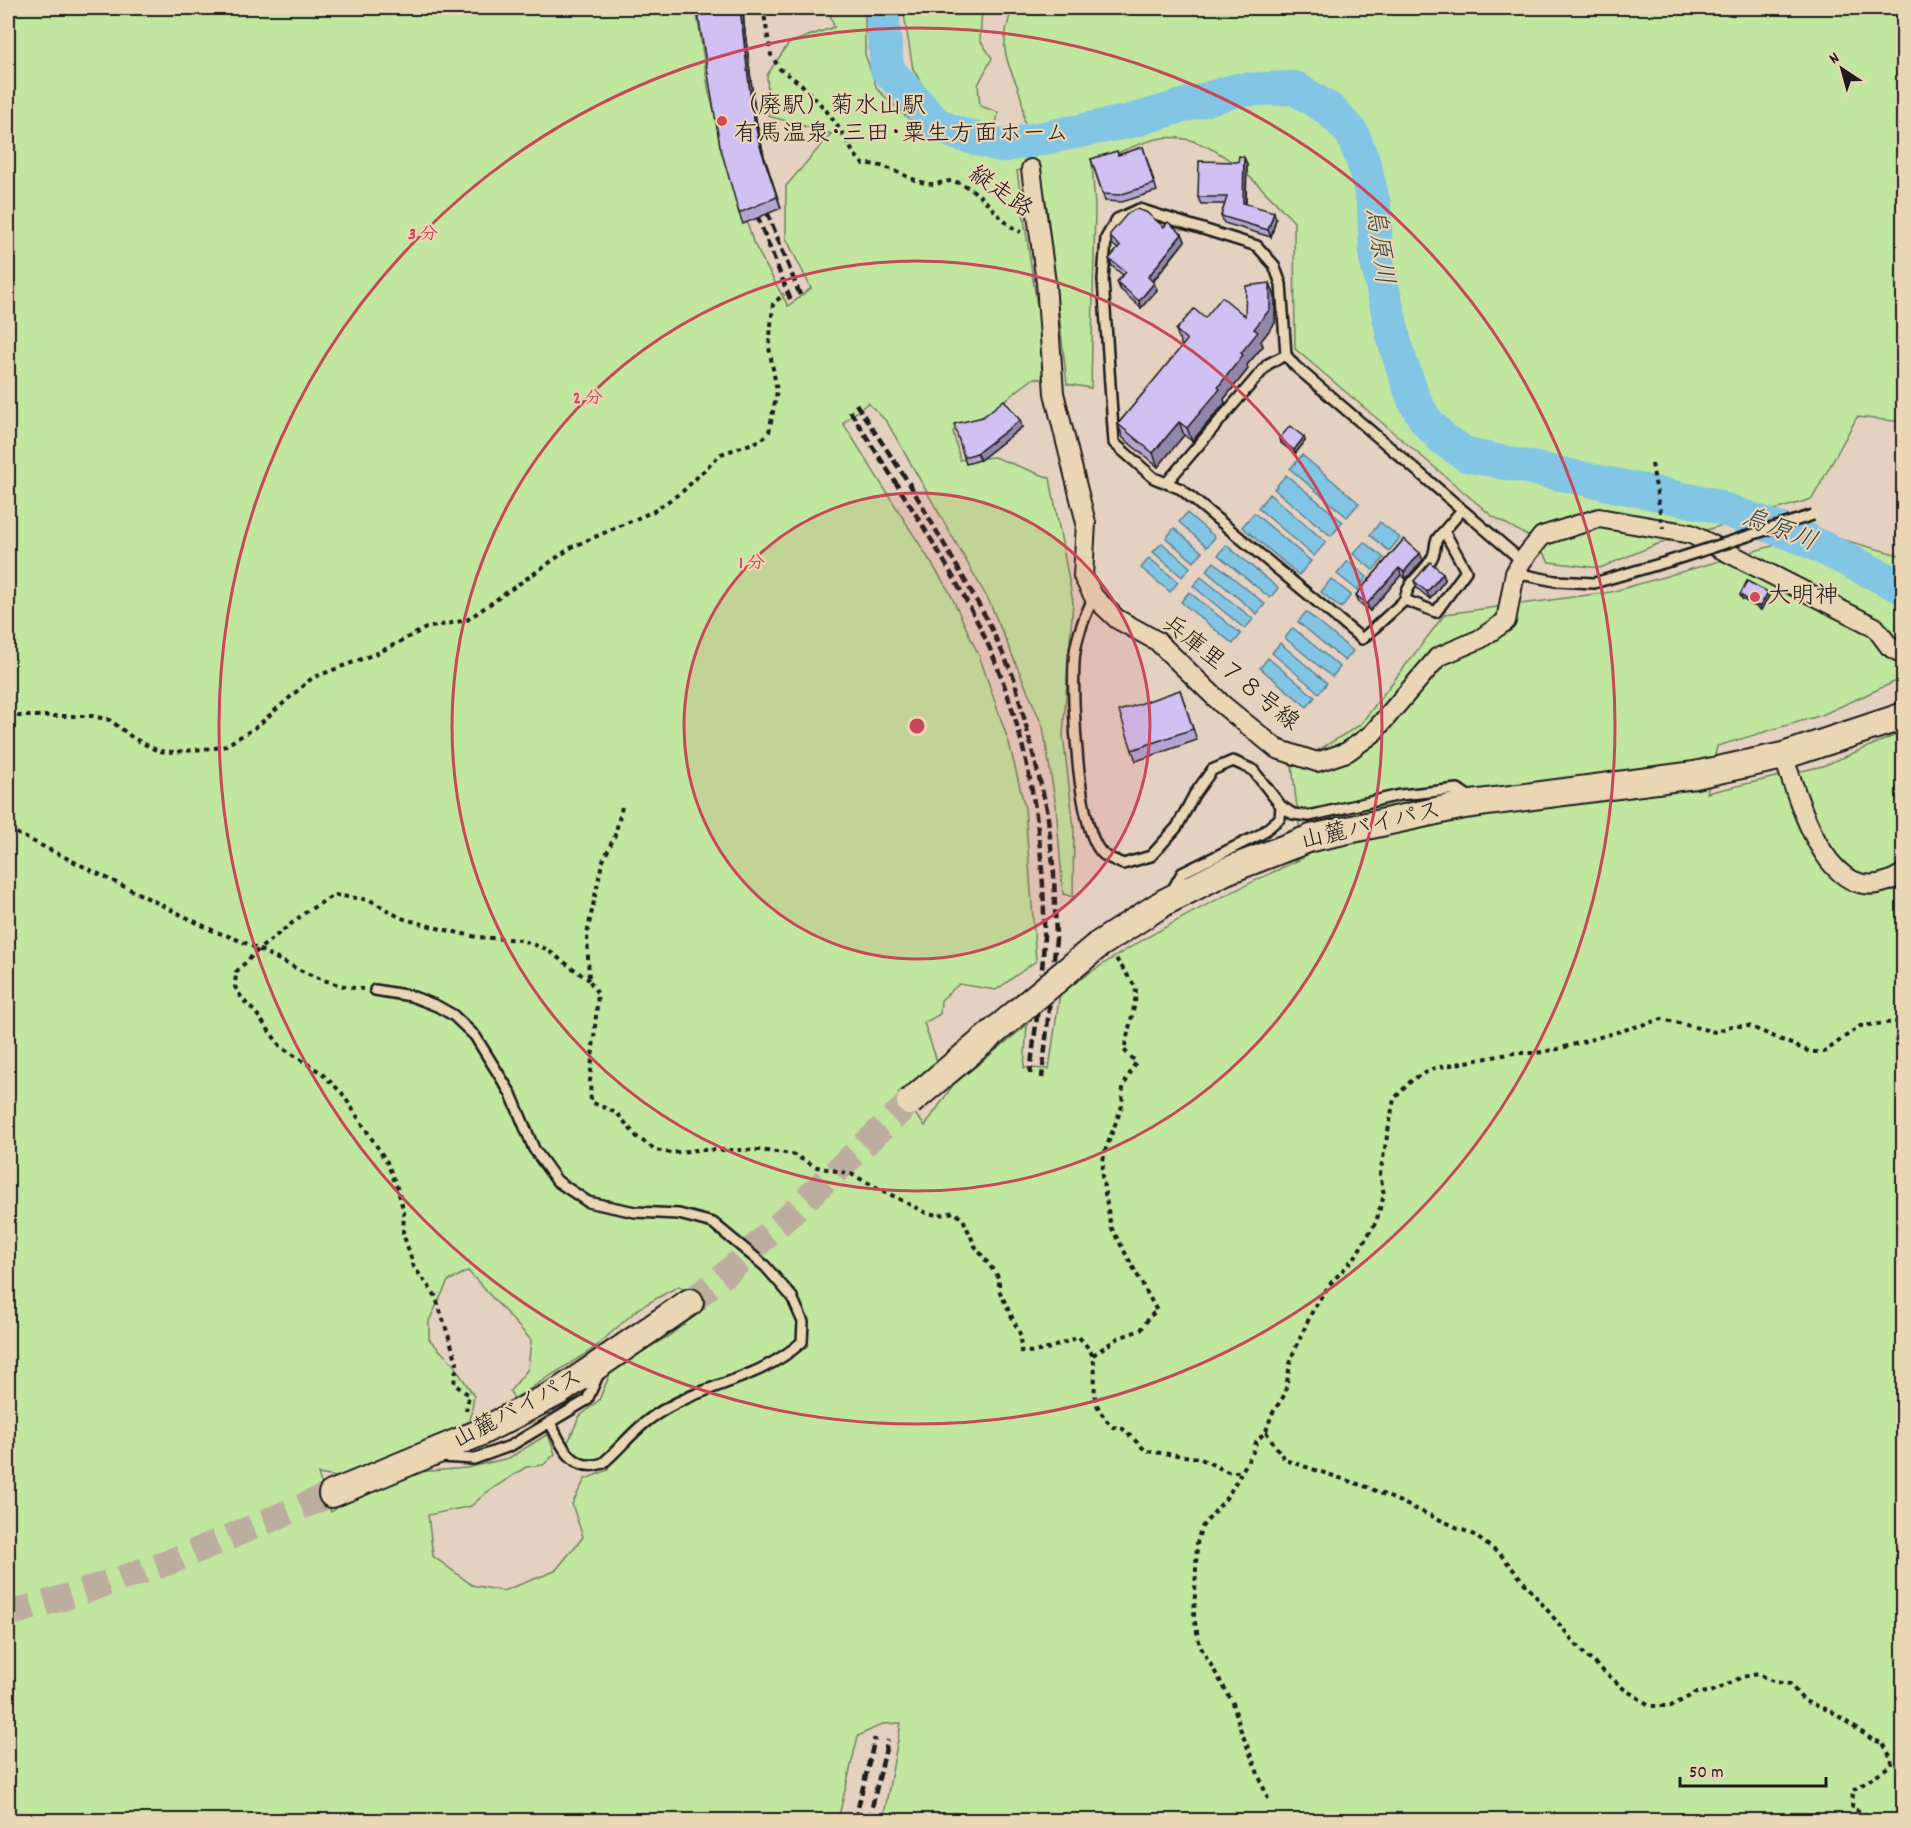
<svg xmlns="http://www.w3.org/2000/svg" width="1911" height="1828" font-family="Dekko,'Klee One',sans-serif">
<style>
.green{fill:#c1e6a0;stroke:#6e815e;stroke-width:1.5;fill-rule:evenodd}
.water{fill:#83c5e4;stroke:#5a8194;stroke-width:1.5}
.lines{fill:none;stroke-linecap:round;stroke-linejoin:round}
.river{stroke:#83c5e4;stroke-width:34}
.secondary-tunnel{stroke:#bdad9f;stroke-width:26;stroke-dasharray:26 13;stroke-linecap:butt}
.lane-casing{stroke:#1c1c1c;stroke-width:14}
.street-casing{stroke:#1c1c1c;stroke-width:22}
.secondary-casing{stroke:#1c1c1c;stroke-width:30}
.path{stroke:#1c1c1c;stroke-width:4;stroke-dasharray:4.5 4.5;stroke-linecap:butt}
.lane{stroke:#ead5b4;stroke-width:9}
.street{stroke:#ead5b4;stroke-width:18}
.secondary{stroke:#ead5b4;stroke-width:26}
.rail{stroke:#1c1c1c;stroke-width:4.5;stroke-dasharray:9 4.5;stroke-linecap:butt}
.lane-bridge-casing{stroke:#1c1c1c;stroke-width:14;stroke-linecap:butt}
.secondary-bridge-casing{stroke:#1c1c1c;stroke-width:30;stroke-linecap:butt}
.path-bridge{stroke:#1c1c1c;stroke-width:4;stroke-dasharray:4.5 4.5;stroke-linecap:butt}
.lane-bridge{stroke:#ead5b4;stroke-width:9}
.secondary-bridge{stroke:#ead5b4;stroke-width:26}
.wall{fill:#b4a5d0;stroke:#1c1c1c;stroke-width:1.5}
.shaded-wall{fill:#9286a9;stroke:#1c1c1c;stroke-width:1.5}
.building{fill:#d1c0f2;stroke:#1c1c1c;stroke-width:1.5}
.ring{fill:none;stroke:#c84758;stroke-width:3}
.poi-dot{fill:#d1495b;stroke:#ead5b4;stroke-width:2}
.labels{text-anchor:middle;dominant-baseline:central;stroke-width:4.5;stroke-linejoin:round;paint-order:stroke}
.poi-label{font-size:24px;fill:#1c1c1c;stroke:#ead5b4;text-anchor:start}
.street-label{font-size:24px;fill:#1c1c1c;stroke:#ead5b4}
.water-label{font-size:26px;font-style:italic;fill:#36464e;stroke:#ead5b4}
.centre{fill:#c84758;stroke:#ead5b4;stroke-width:3}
.ring-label{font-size:18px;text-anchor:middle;font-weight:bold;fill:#c84758;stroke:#ead5b4;stroke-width:4.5;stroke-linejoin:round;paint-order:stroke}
</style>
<rect width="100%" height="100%" fill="#e5d1c0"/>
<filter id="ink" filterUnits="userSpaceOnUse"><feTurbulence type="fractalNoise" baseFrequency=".0167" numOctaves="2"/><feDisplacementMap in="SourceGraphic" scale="12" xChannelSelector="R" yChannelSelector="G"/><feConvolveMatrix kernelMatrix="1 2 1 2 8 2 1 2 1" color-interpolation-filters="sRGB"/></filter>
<g filter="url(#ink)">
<path class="green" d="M8,8h688l13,85 44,149 35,64 23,-18 -25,-50v-52l45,-52 -62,-18 -2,-41 22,-32 45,-16 -6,-19h-3h40v46l12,35 35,33 43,24 21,5 30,2 26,-8 1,-15 -9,-8c1,-49 -35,-56 -11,-114h890v414l-46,-5 -45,82 -157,46 -55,23 -51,-6 -14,-22 -43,-24 -197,-167 -1,-127c-31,-33 -80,-91 -132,-84 -21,3 -49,18 -70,25l3,44 -4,181 -24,-4 -20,-176 -10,-47 -20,10 31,209 -14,-2 -50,38 -31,15 7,29 34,-3 56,21 23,124 -10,133 11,93 -1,69 -10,-3 -7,-88 -13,-79 -54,-126 -102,-179 -19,-19 -25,20 106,168 31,67 29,85 16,65 11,153 -40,29 -37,-6 -18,16 -1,14 -16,9 13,38 -39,32 27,33 28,-41 74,-60 -3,43 25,1 11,-76c76,-54 159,-96 243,-135l-11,-92 68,-41 85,-111 166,-22 207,-59 85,23v122l-81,37 -105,31 -10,47 116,-27 80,-34v1088h-1020l18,-97 -18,1 -25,12 -20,84h-830zM468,1271l63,69 -3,29 -18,22 4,8 79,-50 46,-41 40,-22 26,22 -36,28 -57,33 -13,31 -20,17 -13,30 19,18 22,-6 1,11 -23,9 -13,25 11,33 -28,34 -52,20 -31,-6 -39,-29 -5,-41 43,-9 16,-14 39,-25 17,-2 12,-11 -7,-20 -39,24 -42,10 -48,4 -65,24 -23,16 -13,-38 24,4 128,-57 4,-25 -21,-32 -24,-25v-18l19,-40z
M903,8h79l-2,32 12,18 -14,27 2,21 18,6 -2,14 -7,9 -51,-24 -25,-42z"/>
<path class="water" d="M1302,455l57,48 -12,14 -57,-48z
M1286,475l57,47 -12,14 -57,-47z
M1269,494l57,48 -12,14 -56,-48z
M1187,513l28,24 -8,10 -28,-25z
M1254,513l57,48 -12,14 -57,-48z
M1380,522l20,16 -11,13 -19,-16z
M1174,528l28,24 -8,10 -28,-24z
M1364,542l20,16 -11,12 -20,-16z
M1162,543l28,24 -8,10 -29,-25z
M1226,545l52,43 -8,10 -52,-43z
M1149,558l29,24 -8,10 -29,-24z
M1348,561l19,16 -10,13 -20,-16z
M1214,562l51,42 -8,10 -51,-43z
M1201,577l52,42 -8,10 -52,-43z
M1331,579l20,16 -10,13 -20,-16z
M1189,592l52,42 -8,10 -52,-42z
M1306,612l47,39 -8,10 -47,-39z
M1293,628l47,39 -8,10 -47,-39z
M1280,643l47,40 -8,10 -47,-40z
M1268,658l47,39 -8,10 -47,-39z"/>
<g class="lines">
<path class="river" d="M882,8l5,61 49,55 20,9 46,13 129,-25 106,-31 58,-2 35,22 22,23 12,31 10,41 2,53 20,90 18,52 12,21 17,18 24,16 245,50 91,33 101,50"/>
<path class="secondary-tunnel" d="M690,1302l39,-31 181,-169
M8,1614l58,-17 101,-34 165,-69"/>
<defs>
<path id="lane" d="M1168,481l100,-117 18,-9
M1462,510l-18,21 22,40 -30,41 -31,-12 -43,39 -181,-150 -27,-11 -40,-35 -11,-163 3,-42 11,-19 22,-10 118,37 17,19 7,19 5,71 9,11 227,195
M1515,573l40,8 39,2 76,-22
M1094,597c-10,20 -19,42 -20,65 -2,36 3,169 29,192 5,4 14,7 20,10l28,-8 26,-29 17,-32 18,-25 21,-9 20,9 28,36 12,8 16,2 91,-21 58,-6 13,9
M1405,600c2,-20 20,-26 28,-44 5,-13 -2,-12 11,-25
M1172,891l10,-18 79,-39 19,-16 1,-12
M375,990l36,6 26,10 16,9 22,21 36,58 23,55 23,32 31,21 47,10 44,2 34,9 52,43 27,31 11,25 -1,20c-47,41 -100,41 -148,74 -19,12 -33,32 -51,47 -29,11 -42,-17 -52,-39
M441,1457l33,2 36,-13 77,-46 13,-29"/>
<path id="street" d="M1031,169l15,114 8,110 32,130 -3,53 11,21 23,22 40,22 66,64 54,44 40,13 30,-10 25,-18 66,-77 42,-18 26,-18 9,-48 7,-12 20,-25 57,-18 92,16 184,93 14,19 15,9
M1783,756c18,47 46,166 121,117"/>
<path id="secondary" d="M1098,945l67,-43 61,-31 85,-33 153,-33 231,-30 88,-19 121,-40
M332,1494l145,-60 83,-43 130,-89"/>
</defs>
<use href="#lane" class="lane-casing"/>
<use href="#street" class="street-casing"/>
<use href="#secondary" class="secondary-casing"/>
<path class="path" d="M763,8l8,47 9,14 21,15 24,25 16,22 13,23 9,10c29,-1 46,19 70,20 8,0 16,-5 23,-2 7,2 15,7 20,11 16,12 27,32 45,39
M8,716h84l18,4 23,18 25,13 16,1 49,-5 32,-19 57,-50 68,-26 46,-24 41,-8 105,-73 82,-36 29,-20 38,-37 41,-14 7,-8 8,-41 -8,-44 4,-43 11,-10
M622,807l-7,28 -13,28 -15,71 2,46 9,14 -8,87 1,21 26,11 20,24 19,13 15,3 25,-3h63l33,4 25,13 34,7 75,39 13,2 15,-3 9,7 12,27 24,32v12l21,44 1,17c21,4 39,-8 58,-14 4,5 12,13 14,20 6,30 -8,43 20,70l9,1 24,23 53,7 29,14h13
M8,829l208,103c51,15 92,52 147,57
M1093,1355l25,-17 23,-8 9,-14 7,-5 -46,-84 -9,-51 2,-22 18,-48 1,-19 13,-25 -12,-12 11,-47 1,-15 -21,-31
M466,1411l3,-16 -15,-11 3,-22 -22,-67 -21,-28 -11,-34 1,-20 -6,-23 -11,-28 -45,-69 -22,-21 -39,-25 -25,-34 -13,-13 -8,-13 1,-15 22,-22 48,-38 28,-17 36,5 31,18 32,9 44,10 44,3 25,9 43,31
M1266,1432l19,28 82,27 107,48 27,20 84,100 39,34 27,17h20l25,-13 15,-1 31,-15 17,-3 16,8 15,2 14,17 27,10 42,29 10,3 9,17 -1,5 -38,26 -1,17 27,12
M1268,1799l-28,-71 -7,-25 -33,-57 -6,-28 3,-75 4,-15 27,-32 25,-44 3,-10 10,-11 6,-17 13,-20 6,-36 22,-48 17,-26 25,-27 21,-35 8,-27 -4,-21 14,-75 19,-20 22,-11 79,-15h22l22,-4 104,-30 53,13 16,-6h18l61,26h14l36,-26 44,-5"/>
<use href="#lane" class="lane"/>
<use href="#street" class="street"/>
<use href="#secondary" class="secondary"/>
<path class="rail" d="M762,199l38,96
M752,203l39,98
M856,404l53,79 78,136 27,59 33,131 7,65 2,65 -14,139
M850,411c43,68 88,135 125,206 49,96 70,210 69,317 -1,46 -9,94 -14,140
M855,1820l20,-82
M869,1820l19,-80"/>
<defs>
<path id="lane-bridge" d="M1670,561l143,-46"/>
<path id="secondary-bridge" d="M910,1102l188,-157"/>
</defs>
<use href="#lane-bridge" class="lane-bridge-casing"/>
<use href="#secondary-bridge" class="secondary-bridge-casing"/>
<path class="path-bridge" d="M1652,464l11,65"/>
<use href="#lane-bridge" class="lane-bridge"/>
<use href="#secondary-bridge" class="secondary-bridge"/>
</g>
<path class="wall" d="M697,8h46l1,16 12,96 8,36 17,52 -38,16 -4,-11z
M1143,147l14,44 -35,11 -17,-1 -14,-42 27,-4z
M1247,164l-1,40 30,15 -5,18 -47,-14 -3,-7 4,-12h-24l-3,-7z
M1164,227l18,7 3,7 -32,41 4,8 -16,18 -21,-19 -3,-7 6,-7 -11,-9 -3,-7 9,-10 -6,-5 -2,-7z
M1270,283l5,14v26l-14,18 2,5 -16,19 1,4 -24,30 1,4 -33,38 -8,-6 -26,32 -35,-29 -5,-14 65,-78 -2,-2 -5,-14 29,-12 40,-2z
M983,417l39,10 -42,33 -14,4 -2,-7z
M1304,437l1,4 -10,13 -14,-11 -2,-4z
M1404,539l19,21 -17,19 -5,-4 -31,36 -11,-9 -3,-7z
M1443,573l2,7 -15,19 -13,-11 -3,-7z
M1768,592l1,4 -8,14 -19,-11 -2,-4z
M1180,690l17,50 -61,21 -4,-11z"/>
<path class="shaded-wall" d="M740,8h3l1,16 12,96 8,36 17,52 -21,-62 -8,-36z
M1244,157l3,7 -2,46 -2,-7z
M1274,212l2,7 -5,18 -3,-7z
M1182,234l3,7 -35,43 -2,-7z
M1154,283l3,7 -16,18 -2,-7z
M1270,283l5,14v26l-14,18 2,5 -16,19 1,4 -24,30 1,4 -33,38 -5,-13 31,-41 23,-34 13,-24z
M1020,420l2,7 -42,33 -3,-7z
M1179,422l5,13 -26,32 -5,-14z
M1304,437l1,4 -10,13 -1,-4z
M1420,553l3,7 -17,19 -2,-7z
M1399,568l2,7 -31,36 -3,-7z
M1443,573l2,7 -15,19 -3,-7z
M1768,592l1,4 -8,14 -1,-3z"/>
<path class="building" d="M697,8h43l12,102 8,36 17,51 -38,16 -19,-67z
M1143,147l11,37 -35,11 -16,-1 -12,-35 26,-8 1,4z
M1239,156l5,1 -1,46 31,9 -6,18 -47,-14 6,-19h-29l1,-36 39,1z
M1136,209l10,3 18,15 4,-5 14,12 -34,43 6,6 -15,18 -22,-19 9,-10 -17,-13 11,-13 -10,-9v-3l18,-21z
M1270,283v26l-16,20 4,3 -17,21 2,2 -25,32 2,2 -33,39 -8,-6 -26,31 -35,-29 69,-84 -11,-10 18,-21 11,9 17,-21 23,19 1,-30z
M1004,400l16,20 -43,33 -13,4 -10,-33 29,-7z
M1290,426l14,11 -10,13 -15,-11z
M1904,506v19h-4z
M1404,539l16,14 -16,19 -5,-4 -32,36 -11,-9z
M1430,562l13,11 -16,19 -13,-11z
M1747,581l21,11 -8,15 -20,-12z
M1180,690l13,39 -61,21 -13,-39z"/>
</g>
<circle cx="917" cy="726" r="233" fill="#c84758" fill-opacity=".12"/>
<g class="ring">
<circle cx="917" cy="726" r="233"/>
<circle cx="917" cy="726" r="465"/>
<circle cx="917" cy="726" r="698"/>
</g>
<g class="poi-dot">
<circle cx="722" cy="121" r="6"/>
<circle cx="1755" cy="597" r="6"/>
</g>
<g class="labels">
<g class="poi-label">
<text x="734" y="107">（廃駅）菊水山駅<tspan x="734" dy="28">有馬温泉･三田･粟生方面ホーム</tspan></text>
<text x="1767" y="597">大明神</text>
</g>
<g class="street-label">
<text transform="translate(1000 193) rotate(35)">縦走路</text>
<text transform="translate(1230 674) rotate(39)">兵庫里７８号線</text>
<text transform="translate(1371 827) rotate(-13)">山麓バイパス</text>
<text transform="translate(518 1410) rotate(-28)">山麓バイパス</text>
</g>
<g class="water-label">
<text transform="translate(1378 246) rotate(82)">烏原川</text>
<text transform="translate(1779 531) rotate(21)">烏原川</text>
</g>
</g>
<circle cx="917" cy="726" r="9" class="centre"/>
<g class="ring-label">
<text x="423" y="239">3 分</text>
<text x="588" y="403">2 分</text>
<text x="752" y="568">1 分</text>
</g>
<rect width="1911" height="1828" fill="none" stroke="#ead5b4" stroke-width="30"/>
<rect x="15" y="15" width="1881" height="1798" fill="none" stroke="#1c1c1c" stroke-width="2" filter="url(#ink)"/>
<g transform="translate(1842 69) rotate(324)" stroke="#ead5b4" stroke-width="4.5" paint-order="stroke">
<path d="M0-4.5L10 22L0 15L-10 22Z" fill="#1c1c1c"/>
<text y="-9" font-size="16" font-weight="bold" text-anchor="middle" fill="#1c1c1c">N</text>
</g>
<path d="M1680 1777v9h146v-9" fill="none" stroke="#1c1c1c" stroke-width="3"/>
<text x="1689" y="1777" font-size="18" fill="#1c1c1c" stroke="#ead5b4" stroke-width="4.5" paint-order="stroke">50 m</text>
</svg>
